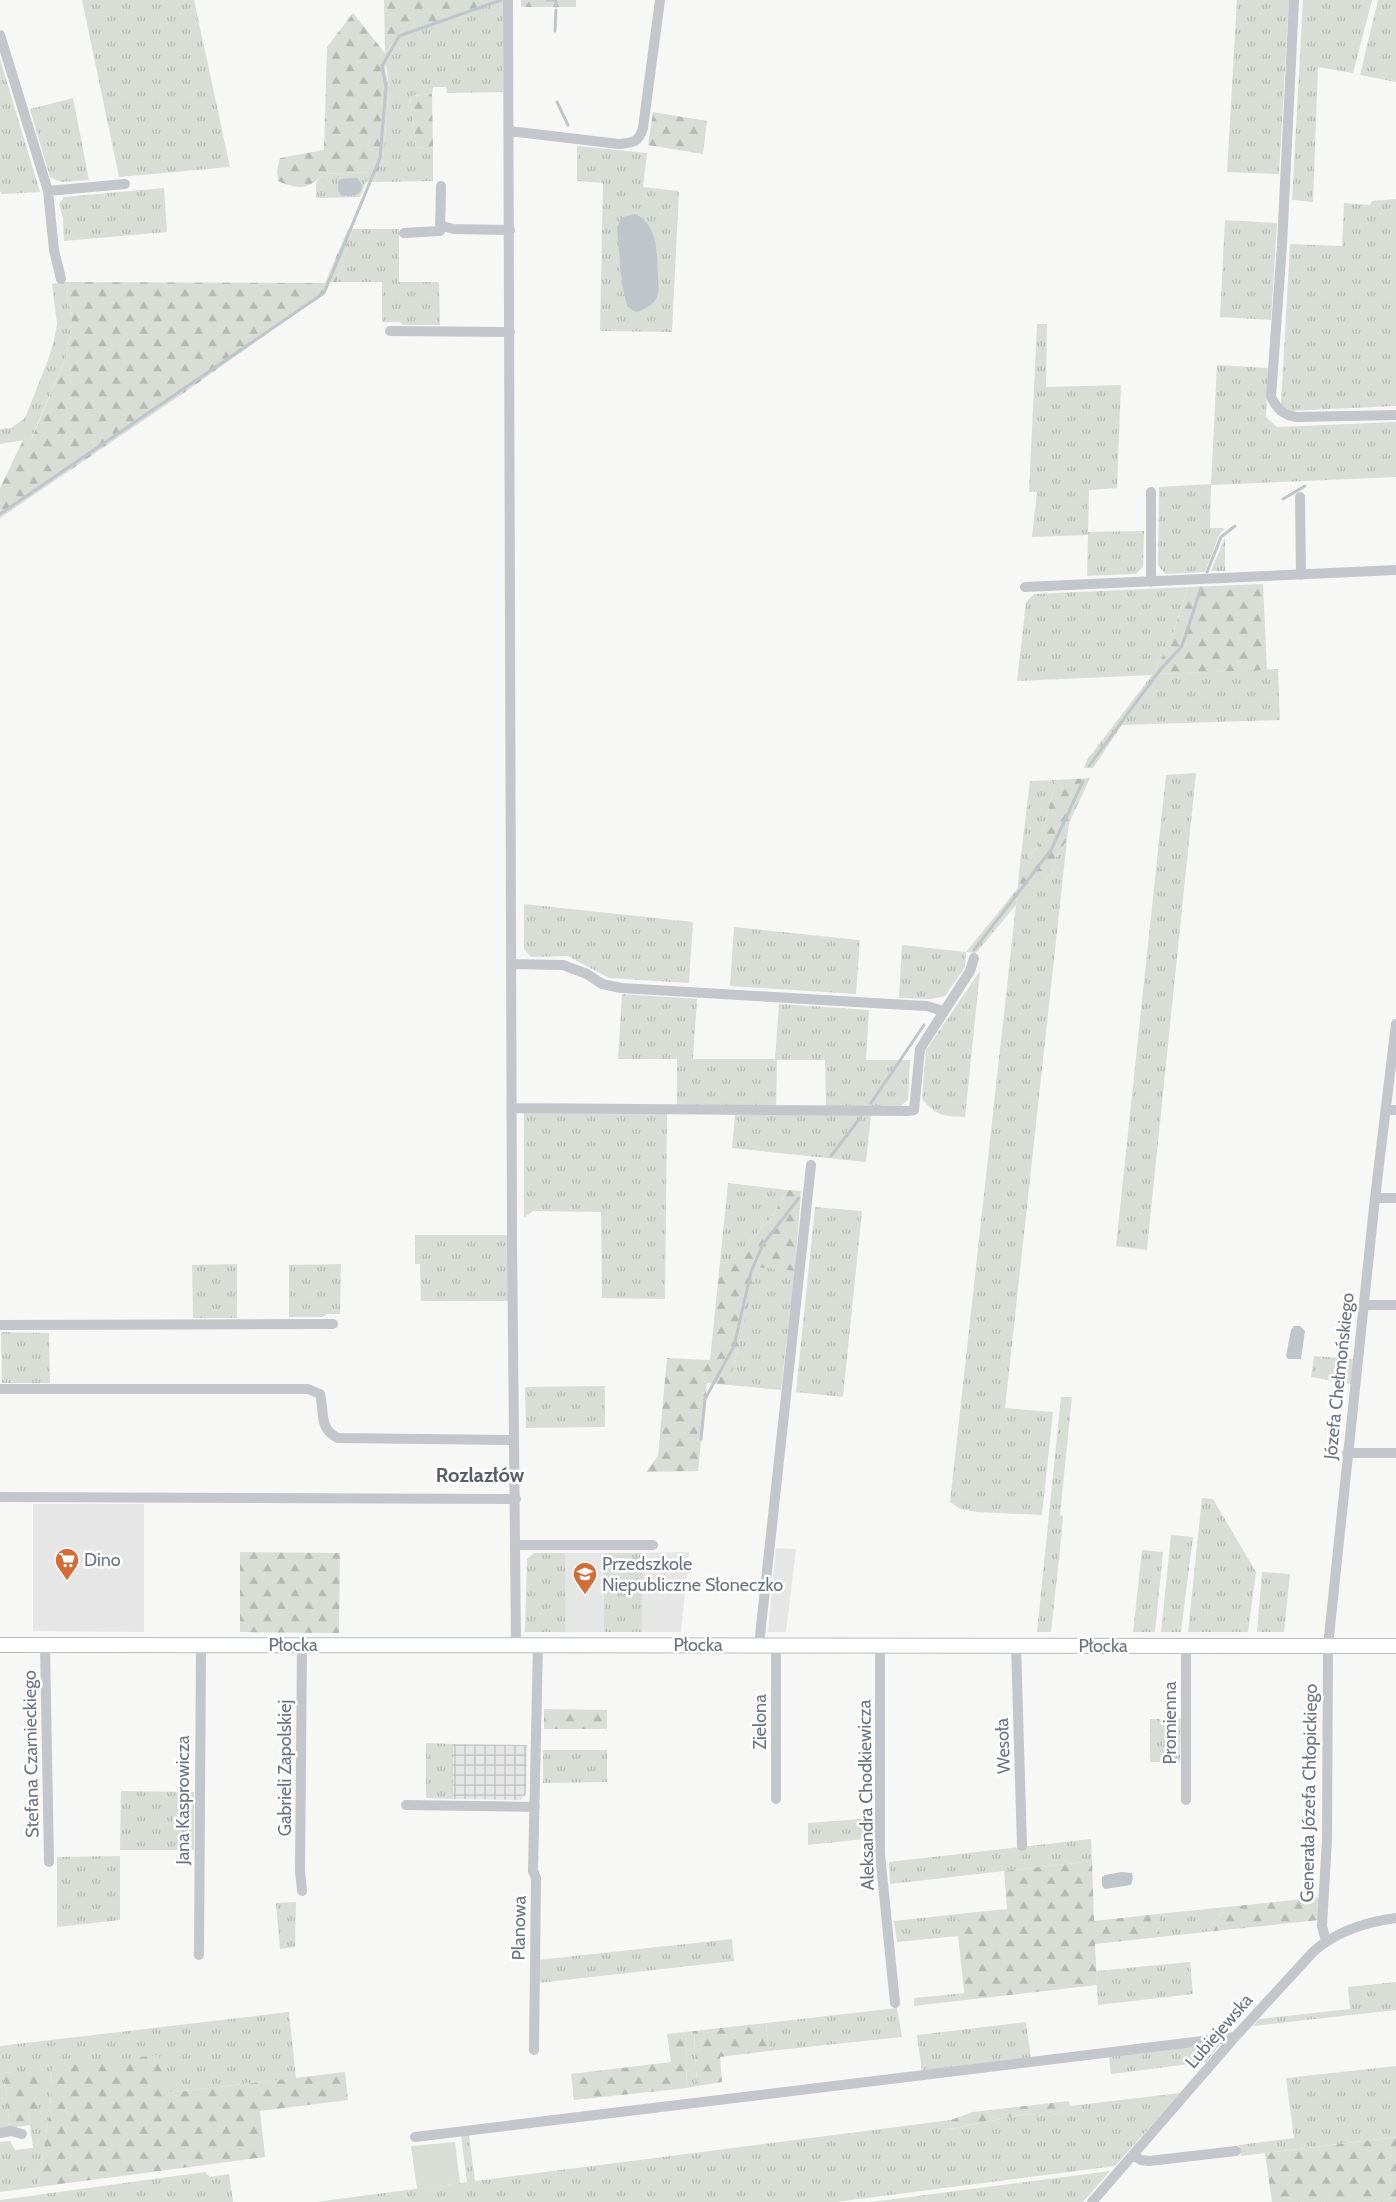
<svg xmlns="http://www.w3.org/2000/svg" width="1396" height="2202" font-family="Cabin,sans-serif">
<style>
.built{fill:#e5e6e5}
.industrial{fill:url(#industrial-grid)}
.grass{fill:url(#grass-tufts)}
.forest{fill:url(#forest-firs)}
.pitch{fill:#d8ded6}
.water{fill:#bec5cb}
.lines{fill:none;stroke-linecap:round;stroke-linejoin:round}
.stream{stroke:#bec5cb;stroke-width:3}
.secondary-casing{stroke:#b6babe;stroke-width:16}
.street{stroke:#c3c6ca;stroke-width:10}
.secondary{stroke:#fff;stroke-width:14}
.labels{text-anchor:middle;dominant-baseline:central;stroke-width:5;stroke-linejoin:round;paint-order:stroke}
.street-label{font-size:18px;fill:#697583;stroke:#fff}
.poi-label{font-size:18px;fill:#697583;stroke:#fff;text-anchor:start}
.quarter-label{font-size:20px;font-weight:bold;fill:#565f69;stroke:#fff}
</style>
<defs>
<pattern id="industrial-grid" width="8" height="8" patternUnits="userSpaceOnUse" patternTransform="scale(1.25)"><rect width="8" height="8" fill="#e5e6e5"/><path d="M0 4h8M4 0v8" fill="none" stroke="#bebfbf"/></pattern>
<pattern id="grass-tufts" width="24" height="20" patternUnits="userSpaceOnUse" patternTransform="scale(1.25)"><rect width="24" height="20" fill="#d8ded6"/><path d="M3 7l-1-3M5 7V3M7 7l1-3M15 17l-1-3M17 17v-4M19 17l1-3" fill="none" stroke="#b3b9b3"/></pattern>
<pattern id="forest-firs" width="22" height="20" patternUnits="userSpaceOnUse" patternTransform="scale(1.25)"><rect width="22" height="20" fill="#d8ded6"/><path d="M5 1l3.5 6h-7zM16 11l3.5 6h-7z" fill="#b3b9b3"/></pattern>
</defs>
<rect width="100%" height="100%" fill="#f7f7f5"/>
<path class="built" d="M33,1504h111v128l-111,-1z
M776,1548l20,1 -10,83h-18z
M689,1552l-8,80h-39l1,-79z
M565,1553h39v79h-39z"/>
<path class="industrial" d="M453,1744l74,1 -1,49 -5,6 -68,-1z"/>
<path class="grass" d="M82,0h112l36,167 -111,10z
M497,0h6v92l-56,1 -1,-6h-13l-1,7 -22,2 6,51 17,2v32l-59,1 9,-22 6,-72 -4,-34 12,-15 8,-6z
M1237,0h52l-10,174 -52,-2z
M1303,0h69l-19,73 -35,-6 -5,135 -21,-2z
M1378,0h18v82l-36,-7z
M0,59l40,133 -38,2 -2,-3z
M73,98l16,82 -28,2 -11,-5 -20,-68z
M577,146l70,7 -4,34 36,4 -7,141 -72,-1 3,-148 -26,-2z
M370,172l-10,25 -44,1v-15l7,-9z
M164,188l3,44 -103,9 -1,-23 -4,-14 5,-7z
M1396,199v207l-108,5 -7,-7 9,-160 52,2 2,-43 26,2 2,-4z
M1225,220l52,3 -6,97 -51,-3z
M353,229h46v53h40l1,43h-37l-3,-3h-18v-40h-46z
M66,282l6,41 -6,34 -35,82 -31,5v-15l11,-1 14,-10 23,-58 6,-20 3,-16 -5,-40z
M1037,324h10l-1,63 75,-2 -4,103 -28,2 -1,42 56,-1 -1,36 -7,7 -49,2 1,-41 -56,2 5,-45h-8z
M1217,365l51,3 -2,49 11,10 119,-5v55l-185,8 -1,43h15l-6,7 -14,37 -40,2 -7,-9 1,-78 52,-3z
M1225,537v34h-14z
M1188,587l-19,59 -14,22 3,6 120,-5 2,51 -158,5 -29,43h-9l3,-8 65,-85 -135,6 9,-79 8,-8z
M1196,773l-48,466 -1,11 -31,-4 50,-471z
M1056,780l-17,66 -19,17 10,-82z
M1067,840l-62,568 48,4 -11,103 -65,-3 -17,-3 -10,-7 66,-597 -40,48 -10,-1 -1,15 -20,29 -13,3 -33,-1 3,-53 64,7 52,-64 -2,15 36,-29 4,-17z
M524,904l169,18 -4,61 -80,-5 -41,-22 -37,1 -7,-8z
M734,927l126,13 -4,54 -126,-8z
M980,971l-15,146c-23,-1 -28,-1 -43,-18l4,-49z
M622,994l75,5 -4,60h82l4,-55 90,6 -3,50h44l-2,40 -10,8h-72l-1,-48h-48l-1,47 -99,-1v-47h-59z
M524,1112l143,2 -2,185 -63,-1 -1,-86 -68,-1 -9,7z
M735,1115h136l-5,47 -134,-14z
M728,1183l60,7 -15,25 -43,48 -10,-1z
M815,1207l47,4 -19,186 -47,-5z
M415,1235h93l1,66h-88l-1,-37h-5z
M237,1264v54h-44l-1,-53z
M341,1264l-1,50h-13l-4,3h-34v-52z
M757,1266l38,5 -14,119 -52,-5z
M1,1332l48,1 1,50h-48z
M1314,1356l40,3 -3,25 -40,-7z
M605,1386v41l-79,1 -1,-41z
M1061,1397h11l-12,118 3,1 -1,14 -11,102h-14z
M1202,1498l11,1 43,73 -8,60h-60z
M1171,1535l22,2 -12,95h-20z
M1142,1550l21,2 -8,80h-22z
M534,1553h31v79h-40l2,-73z
M604,1553h39l-1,79h-38z
M1262,1572l28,2 -6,58h-27z
M1150,1719h31l-1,43h-30z
M426,1743l27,1v55l-27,-1z
M543,1750h64v32l-64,1z
M121,1791l73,1v58h-74z
M874,1818v20l-66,7v-22z
M1091,1839l1,22 -202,23 -1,-22z
M120,1856v64l-63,7v-70z
M296,1902l-1,45 -15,2 -4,-46z
M1227,1907l-21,25 -46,5 -2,-23z
M958,1914v22l-61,6 -3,-21z
M732,1939l2,22 -196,22v-23z
M1190,1962l3,32 -95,11 -2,-34z
M1396,1982v28l-143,16 6,-7 91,-10 -2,-22z
M965,1993v7l-51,6v-8z
M897,2008l5,29 -133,14 -3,-28z
M289,2012l7,66 -130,15 -114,-26 -2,41 -12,79 -38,5v-50l10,-1 5,9 18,-2 -5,-37 15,-42 -40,4 7,55 -10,1v-83z
M1026,2022l5,36 -109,13 -5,-36z
M694,2031l3,55 -10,2 -2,-56z
M1221,2043l-15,19 -95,12 -2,-17z
M1396,2066v71l-155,19 -2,-11 55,-7 -8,-60z
M1180,2093l-65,73 -279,36h-520l151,-20 -6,-46 8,-1 6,46 476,-61 -1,9 76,-15 16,2 16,-2 12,-8z
M1110,2171l-27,31h-212z
M205,2172l5,5 19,-3 4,28h-233v-2z"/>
<path class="forest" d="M384,0h113l-92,33 -8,6 -12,14 4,7 -4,7 4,21 -6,72 -9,22h-8l3,-10 -46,2c-15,17 -26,15 -45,7l-1,-10 3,-13 44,-8 3,-103 26,-34 32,40z
M521,0h55v7h-55z
M432,94l1,55 -17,-2 -6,-51z
M653,112l54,9 -4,33 -55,-9z
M348,229h5l-17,53h-7l-4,11 -137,97 -188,128v-30l23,-48 9,-2 34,-81 6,-34 -6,-41 259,1z
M1263,584l4,86 -109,4 -3,-6 14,-22 19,-59z
M1090,778l-21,45 -2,17 -11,17 -4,17 -36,30 4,-41 19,-17 17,-66z
M788,1190l13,1 -6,80 -38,-4 -28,118 -22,-2 -9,88 -52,1 12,-16 9,-98 43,2 10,-98 10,1 43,-48z
M240,1552l100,1 -1,80 -99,-1z
M544,1709l63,1v19h-63z
M1092,1861l2,60 64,-7 2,23 -65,7 2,41 -132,15 -7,-64v-22l49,-5 -3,-38z
M1321,1897l-2,23 -113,12 21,-25z
M766,2023l3,28 -49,6 2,25 -25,4 -3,-55z
M685,2032l2,56 -113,12 -3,-26 100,-12 -4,-28z
M159,2055l7,38 179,-21 3,28 -88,11 5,46 -227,30 12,-79 2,-41z
M43,2068l-5,42 -10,1 2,14 -20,3 -7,-55z
M1069,2101l1,5 -12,8 -16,2 -16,-2 -77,15 2,-9 22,-8z
M1396,2137v65h-124l-7,-49z"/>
<path class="pitch" d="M455,2142l5,41 -43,6 -6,-43z"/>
<path class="water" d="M357,178l5,7 -1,6 -5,4 -14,1c-6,-5 -4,-10 -2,-17z
M635,214c23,9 22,40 23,62 0,7 2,16 -2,23 -2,5 -16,13 -21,13l-8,-6 -5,-22 -5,-57 6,-10z
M1294,1326h6l5,5 -4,28h-13l-2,-3 5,-26z
M1122,1872l10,1 1,5 -2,7 -26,4 -3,-3v-9l3,-2z"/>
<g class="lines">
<path class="stream" d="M547,0h9v6
M555,31l1,-21
M557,102l11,23
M1283,499l22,-13
M0,514l324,-221 56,-135 6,-71 -4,-21 17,-30 102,-36
M1207,572l14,-35 14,-11
M1089,766l71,-96 22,-24 19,-58
M974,950l77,-100 32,-69
M871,1103l53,-78
M831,1156l29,-38
M701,1439l4,-40 29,-53 17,-74 12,-28 36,-46"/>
<defs>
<path id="secondary" d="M0,1645l1396,1"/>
</defs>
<use href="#secondary" class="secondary-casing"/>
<path class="street" d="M508,0l4,1240 4,405
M1294,0l-12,245 -11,152c7,13 12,18 26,20l99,-2
M0,35l48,156 6,59 7,29
M509,131l110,13c14,-1 20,-2 24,-16l17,-128
M48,191l77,-7
M442,226l12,3 56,1
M404,233l36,-2 1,-45
M390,331l120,1
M1300,497l1,78
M1151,582v-90
M1025,587l371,-17
M511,964l52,1 24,9 15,10 19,4 286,17 20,1 16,5
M512,1108l396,3 6,-1 6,-61 50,-78 4,-13
M1386,1110h10
M1375,1198h21
M1364,1305h32
M0,1325l333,-1
M0,1389h308l12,5c5,19 -2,34 18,44l176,2
M1347,1453h49
M0,1497l516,2
M516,1545h137
M45,1645l4,217
M302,1645l-2,226 2,20
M759,1645l52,-480
M776,1645v154
M880,1645v209l15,149
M1016,1645l6,201
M1186,1800v-155
M406,1805l129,2
M1326,1941l-4,-15 5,-87 1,-193 47,-448 21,-174
M199,1955l2,-310
M534,2050l2,-172 -3,-7 5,-226
M0,2133l11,-2 11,3
M415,2137l820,-100
M1133,2155l8,5 8,1 87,-10
M1092,2202l143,-165 79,-86c22,-19 52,-29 82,-33"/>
<use href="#secondary" class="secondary"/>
</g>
<defs>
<symbol id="supermarket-pin" viewBox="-11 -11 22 30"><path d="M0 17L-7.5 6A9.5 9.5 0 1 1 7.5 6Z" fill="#d46c38" stroke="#fff"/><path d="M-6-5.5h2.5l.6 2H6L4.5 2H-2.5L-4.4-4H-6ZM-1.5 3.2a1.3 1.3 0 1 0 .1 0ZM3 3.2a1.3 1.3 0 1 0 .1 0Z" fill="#fff"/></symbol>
<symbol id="school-pin" viewBox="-11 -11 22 30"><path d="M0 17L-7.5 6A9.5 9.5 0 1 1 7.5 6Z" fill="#d46c38" stroke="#fff"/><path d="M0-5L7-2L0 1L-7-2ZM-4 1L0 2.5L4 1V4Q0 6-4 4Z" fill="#fff"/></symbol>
</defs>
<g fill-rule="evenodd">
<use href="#supermarket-pin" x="53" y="1546" width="28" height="38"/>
<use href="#school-pin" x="571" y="1560" width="28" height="38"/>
</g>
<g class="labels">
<g class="street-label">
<text transform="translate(1339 1376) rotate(-84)">Józefa Chełmońskiego</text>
<text x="293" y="1645">Płocka</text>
<text x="698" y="1645">Płocka</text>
<text x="1103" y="1646">Płocka</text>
<text transform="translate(760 1722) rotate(-90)">Zielona</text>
<text transform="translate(1170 1723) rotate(-90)">Promienna</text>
<text transform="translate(1003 1746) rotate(-92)">Wesoła</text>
<text transform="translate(31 1754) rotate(-91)">Stefana Czarnieckiego</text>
<text transform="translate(285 1768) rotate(-90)">Gabrieli Zapolskiej</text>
<text transform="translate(1309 1793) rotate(-89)">Generała Józefa Chłopickiego</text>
<text transform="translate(866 1795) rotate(-91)">Aleksandra Chodkiewicza</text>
<text transform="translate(183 1800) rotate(-90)">Jana Kasprowicza</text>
<text transform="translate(519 1928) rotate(-89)">Planowa</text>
<text transform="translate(1219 2031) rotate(-49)">Lubiejewska</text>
</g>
<g class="poi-label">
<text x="84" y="1560">Dino</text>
<text x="602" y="1564">Przedszkole<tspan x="602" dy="21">Niepubliczne Słoneczko</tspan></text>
</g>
<g class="quarter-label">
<text x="480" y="1475">Rozlazłów</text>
</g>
</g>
</svg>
